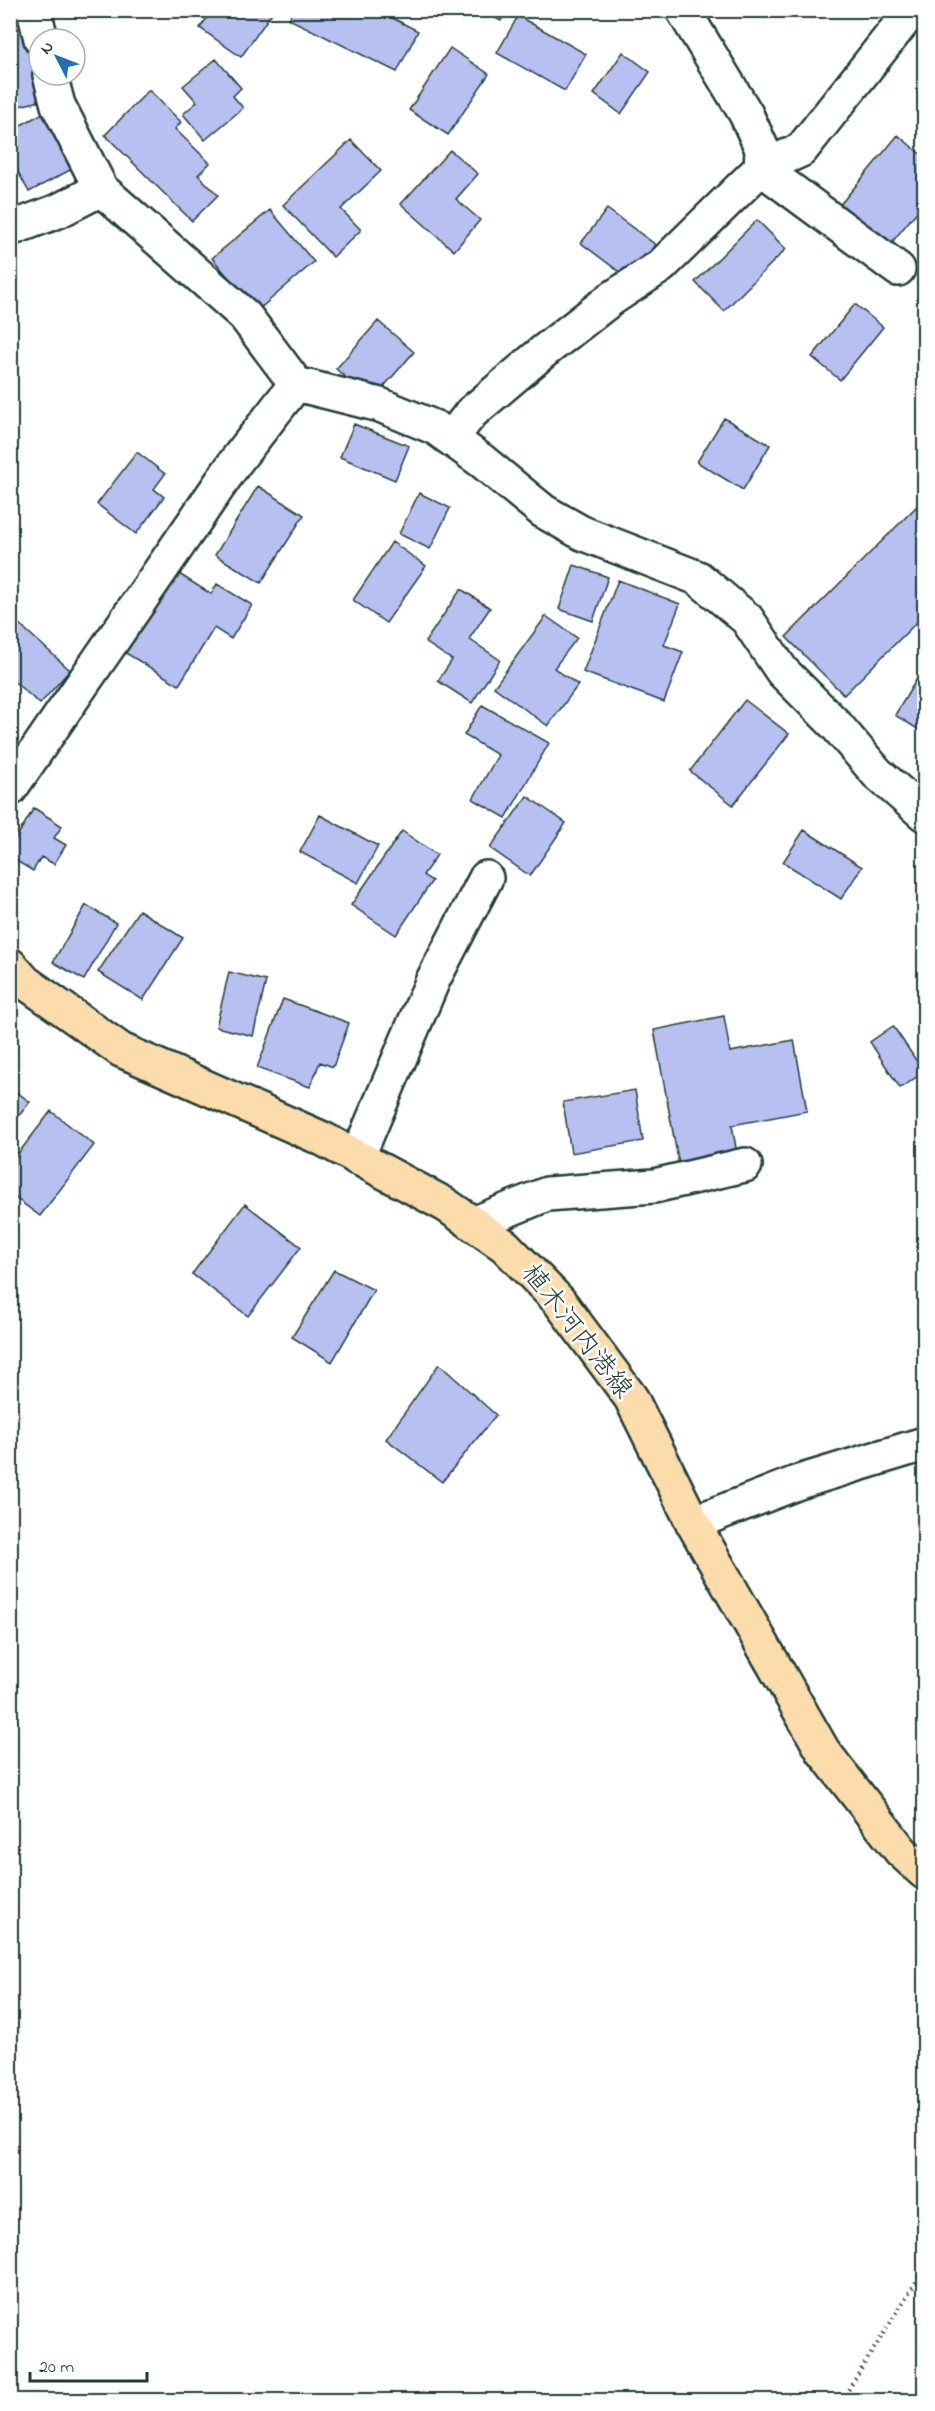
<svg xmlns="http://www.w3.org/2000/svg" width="935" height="2411" font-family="'Indie Flower','Klee One',sans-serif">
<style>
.building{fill:#b7c0f1;stroke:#1f3d34;stroke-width:1.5}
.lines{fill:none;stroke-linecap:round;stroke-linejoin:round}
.minor-casing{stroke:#1f3d34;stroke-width:38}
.major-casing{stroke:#1f3d34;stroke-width:38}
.path{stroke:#1f3d34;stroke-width:4;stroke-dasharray:1.5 4.5;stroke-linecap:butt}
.minor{stroke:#fff;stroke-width:33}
.major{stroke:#fddcac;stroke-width:33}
.labels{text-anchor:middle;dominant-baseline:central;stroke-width:5;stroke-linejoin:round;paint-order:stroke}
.street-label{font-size:27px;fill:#1f3d34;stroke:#fff}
</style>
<rect width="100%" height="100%" fill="#fff"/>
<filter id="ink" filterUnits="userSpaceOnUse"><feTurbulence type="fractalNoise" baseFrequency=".0167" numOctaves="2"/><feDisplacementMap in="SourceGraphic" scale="12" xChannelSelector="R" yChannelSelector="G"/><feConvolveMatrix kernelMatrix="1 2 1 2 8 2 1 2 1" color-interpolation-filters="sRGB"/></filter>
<g filter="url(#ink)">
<path class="building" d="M212,10h62l-33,47 -41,-29z
M293,10h84l41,21 -21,41 -108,-53z
M479,10h27l-5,11z
M22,16l19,85 -31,7v-90z
M518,16l68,38 -21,37 -68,-38z
M450,48l39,26 -41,61 -39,-25z
M623,52l27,20 -29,42 -27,-20z
M216,59l25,29 -8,8 10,12 -38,32 -22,-26 14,-12 -14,-16z
M149,90l32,32 -6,7 35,34 -12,12 20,20 -26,26 -87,-86z
M43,113l29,56 -43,23 -19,-35v-26z
M898,135l26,22v46l-36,44 -49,-41z
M351,140l30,31 -40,38 20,21 -28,27 -50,-52z
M450,150l28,24 -22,25 24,21 -26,31 -53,-47z
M607,209l49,36 -26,35 -49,-37z
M270,210l44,52 -57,49 -45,-53z
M757,220l29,29 -62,62 -29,-29z
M855,304l28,23 -43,53 -28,-23z
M378,321l36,31 -42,48 -36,-31z
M724,418l46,27 -27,45 -46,-28z
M354,424l55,22 -14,34 -55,-23z
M137,452l28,22 -11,15 10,8 -28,37 -39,-30z
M258,486l46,29 -43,68 -46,-28z
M419,493l31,15 -20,41 -31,-15z
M924,499v116l-80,80 -58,-58z
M392,542l34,24 -40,57 -33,-23z
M574,565l34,12 -15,44 -34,-12z
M174,571l37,23 6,-10 35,21 -21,34 -17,-11 -35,57 -55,-33z
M618,580l62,24 -16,41 19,7 -19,50 -81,-30z
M461,589l29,19 -21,31 31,21 -28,43 -34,-22 14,-21 -27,-18z
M546,616l31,22 -23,30 24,17 -30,41 -54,-39z
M17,622l53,48 -30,34 -30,-26v-49z
M924,667v66l-29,-18z
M745,700l44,34 -56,71 -43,-34z
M482,705l67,38 -43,75 -33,-19 25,-44 -34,-20z
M527,796l39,27 -36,53 -40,-28z
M34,808l28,18 -8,12 12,7 -12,19 -13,-7 -8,14 -23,-14v-9z
M320,815l58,31 -20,37 -58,-31z
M804,830l58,37 -21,32 -58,-37z
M402,831l35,24 -14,20 9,6 -36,54 -45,-30z
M86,905l30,18 -32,57 -31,-18z
M139,910l44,28 -40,62 -45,-28z
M229,972l37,9 -13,55 -37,-9z
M283,999l66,24 -16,44 -13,-5 -10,25 -53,-19z
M724,1016l6,36 64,-12 13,71 -75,14 5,29 -58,11 -25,-135z
M893,1026l31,46 -24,16 -30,-46z
M10,1087l20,15 -20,25z
M635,1090l8,51 -72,12 -8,-51z
M51,1111l43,34 -54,71 -30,-22v-30z
M245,1204l56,43 -53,69 -56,-42z
M334,1270l40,20 -42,72 -40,-25z
M439,1364l57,51 -54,67 -56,-43z"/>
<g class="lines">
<defs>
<path id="minor" d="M34,10l7,29
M50,75l8,30 43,84 144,127 51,68 84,21 56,23 46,33 61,50 39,22 116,45 49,41 35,52 54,54 41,48 47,41
M10,229l48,-18 43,-22
M898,269l-137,-101 40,-18 111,-140
M451,439l20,-26 72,-61 68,-53 50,-33 100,-98 1,-19 -16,-35 -63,-104
M10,789l226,-328 60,-77
M357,1158l76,-178 53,-102
M473,1224l74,-30 107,-8 91,-21
M693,1523l106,-41 125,-38"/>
<path id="major" d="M10,965l15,17 96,68 202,89 123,66 59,41 54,55 72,97 62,125 130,228 78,100 23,21"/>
</defs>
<use href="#minor" class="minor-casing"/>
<use href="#major" class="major-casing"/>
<path class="path" d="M842,2400l82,-131"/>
<use href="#minor" class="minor"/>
<use href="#major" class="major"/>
</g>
</g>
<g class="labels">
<g class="street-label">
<text transform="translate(576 1332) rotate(52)">植木河内港線</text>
</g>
</g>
<rect width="935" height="2411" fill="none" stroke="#fff" stroke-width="36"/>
<rect x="18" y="18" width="899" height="2375" fill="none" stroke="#1f3d34" stroke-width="2" filter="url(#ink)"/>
<g transform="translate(57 57) rotate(312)"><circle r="28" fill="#ffffff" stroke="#a5b1ae" stroke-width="1.5"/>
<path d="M0-4.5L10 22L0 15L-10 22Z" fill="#1f6fb2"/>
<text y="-9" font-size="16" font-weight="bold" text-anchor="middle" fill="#1f3d34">N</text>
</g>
<path d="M30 2372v9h117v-9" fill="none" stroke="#1f3d34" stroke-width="3"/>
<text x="39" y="2372" font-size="18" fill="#1f3d34" stroke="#ffffff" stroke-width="4.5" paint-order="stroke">20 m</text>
</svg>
